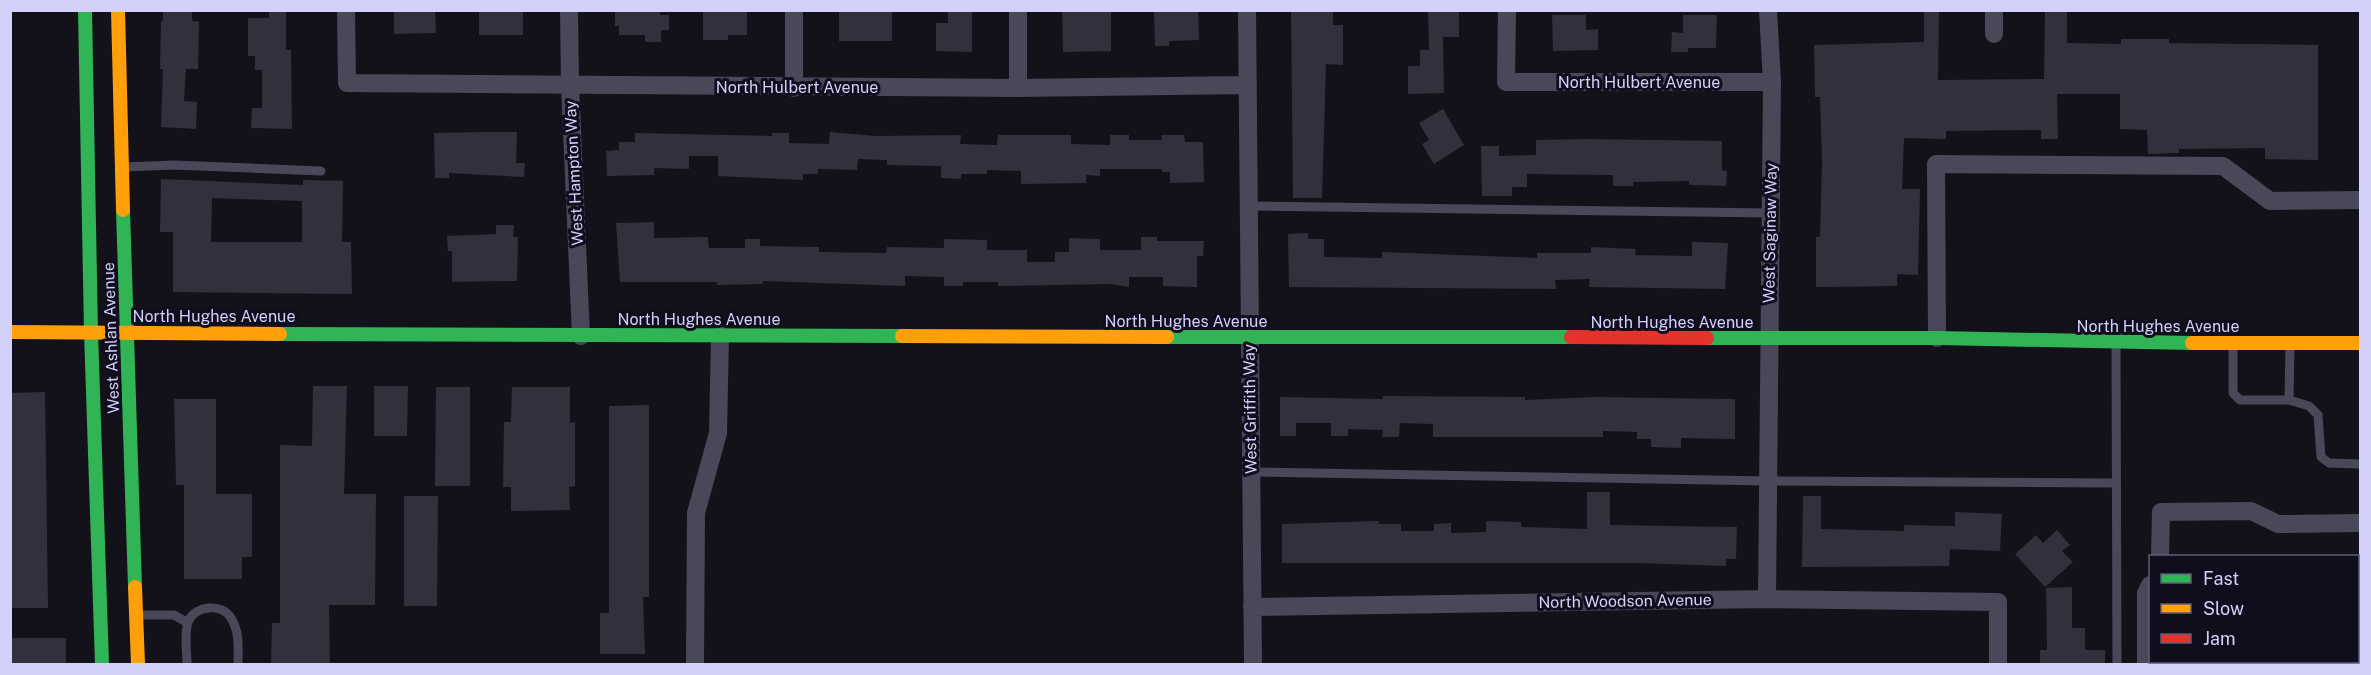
<svg xmlns="http://www.w3.org/2000/svg" width="2371" height="675" font-family="'Public Sans',sans-serif">
<style>
.building{fill:#31303c;fill-rule:evenodd}
.lines{fill:none;stroke-linecap:round;stroke-linejoin:round}
.lane{stroke:#484859;stroke-width:9}
.street{stroke:#484859;stroke-width:18}
.fast{stroke:#30b455;stroke-width:14}
.slow{stroke:#ff9f0a;stroke-width:14}
.jam{stroke:#e5322d;stroke-width:14}
.labels{text-anchor:middle;dominant-baseline:central;stroke-width:6;stroke-linejoin:round;paint-order:stroke}
.street-label{font-size:16px;fill:#d3d0f9;stroke:#100e1d}
</style>
<rect width="100%" height="100%" fill="#13121a"/>
<path class="building" d="M163,10h29v11l7,1 -1,47h-12l-2,32 13,1 -1,27 -35,-2 2,-58h-3l1,-48h2z
M269,10h17v40h5l1,79 -41,-1 1,-20h10v-38h-7v-14h-7v-38h21z
M394,10h41l1,23 -42,1z
M479,10h44v25h-44z
M615,10h45v5h9v15h-8v12h-16v-7h-26v-9h-4z
M703,10h44v25h-19v5h-25z
M839,10h53v31h-53z
M948,10h24v42l-36,-1v-28h12z
M1062,10h49v41l-48,1z
M1154,10h44l1,30 -30,1v5h-14z
M1291,10h42v15h10v40l-17,-1 -4,134h-29z
M1428,10h31v27h-16l1,56 -36,1v-28h12v-16h9z
M1924,10h15l-1,70 106,-1 1,-69h22v33l54,1v-5h48v4l149,2v115l-53,-1v-11l-86,1v4l-31,1 -1,-24 -27,-1v-35h-63l1,45h-17v-9l-95,1v8l-42,-1 -2,51h18l-2,86 -21,-1v12l-81,1v-50h4l2,-76 -2,-64h-5l-1,-52 110,-3z
M1552,15h34v15l12,-1v21l-45,1z
M1683,15h34l-1,33h-28v4h-17l1,-20 11,1z
M1443,109l21,36 -30,19 -12,-20 7,-4 -10,-17z
M485,132h32l-1,31h9l-1,14 -75,-4v5h-14l-1,-45z
M830,132l46,4 85,-1 -1,9 37,1 1,-10h73v9l39,1v-10h19v5h33l-1,-5h23l1,7h18l1,40 -34,1v-11h-8v-3h-62v7l-14,-1v8l-65,1v-13l-34,-1v4h-26v5l-20,-1v-12l-54,-1v-5l-29,-1 -1,11 -39,-1v5h-15v6l-85,-4v-20h-29v13l-35,-1v7l-47,1 -1,-25 13,-1v-8h16v-9l137,3v-3h17v10l40,1z
M1588,139l134,2v29l5,1 -1,15 -37,-1v-4l-56,1v4h-20v-11l-86,-1v13h-15v9h-30l-1,-50h18v10l37,-1v-15z
M161,179l142,6v-5l40,1 -1,61h9l1,52 -179,-2v-60h-13zM212,198l90,3v41h-91z
M654,222v16l54,-1 1,11h36v-9h15v7l59,1v5l67,1 1,-6 57,1v-9l43,1v10h40v12h28v-10h14v-14l31,1v11h41v-13h16v4h47l-1,15h-6v31l-34,-1v-9h-34v10l-19,-3 -112,2v-4h-35v4h-19v-9l-39,-1v10l-142,-5v3l-46,1v-3h-97l-4,-59z
M496,225h18l-1,12h5l-1,44 -65,1v-31h-4l-1,-15 49,-2z
M1308,233v6h16v18l58,1v-6l155,6v-5h54v-6l45,2 -1,6 57,1v-14l36,1 -3,46 -136,-2 1,-8 -35,1 1,9 -267,-2 -1,-53z
M313,386h34l-3,108h32l-1,111h-46l1,59h-59l1,-41h8v-178l32,1z
M374,386h34l-1,50h-33z
M436,387h34v99h-35z
M512,387h58v36l5,-1v64l-6,1 1,23 -59,1v-24h-8l1,-65h7z
M45,392l3,216h-38v-215z
M1383,396l142,1v3l68,-3 142,2v40l-54,-1v10l-30,-1v-8h-14v-7l-34,-1v6h-170v-13l-33,-1 -1,14h-17l1,-7 -35,-1v7h-17v-13h-35v13h-16v-39l103,2z
M174,399h42v95h36v63h-10v22h-58v-94h-8z
M649,405v192h-6l2,57h-45v-41h9v-207z
M1587,492h23v33l127,2 -1,32h-10v7l-88,-3h-356v-39l97,-3v3h22v7h33v-7l17,-1v10l35,-1v-11l35,1v5l66,2z
M404,496h34l-1,110h-33z
M1803,496h18v33l83,2v-6l51,1v-14l47,2 -2,37 -50,-2 -1,17 -147,1z
M2057,530l13,15 -8,6 11,11 -28,25 -30,-33 21,-19 7,8z
M2072,587v41h13v22h20v14h-65v-14h7l-1,-62z
M10,638h56v26h-56z"/>
<g class="lines">
<path class="lane" d="M123,167l51,-2 147,6
M1248,206l522,7
M2290,343l-1,57 20,6 9,9 3,42 8,6 31,1
M2233,344v49l7,7h49
M2116,346l1,318
M1251,472l518,9 346,2
M138,615h36l14,8
M187,664c0,-12 -3,-30 1,-42 7,-17 34,-19 43,-4 9,14 7,31 7,46"/>
<path class="street" d="M346,10l1,73 671,5 229,-3
M569,10l1,75 11,251
M794,10v78
M1018,10v78
M1247,10l6,654
M1507,10l-1,72h266
M1994,10v24
M1937,338l-1,-174 287,2 47,35 90,-1
M2160,556l1,-44 90,-1 27,13 82,-1
M1767,599l5,-517 -4,-72
M1252,607l515,-8 231,3v62
M695,664l1,-151 22,-80 2,-98
M2146,664v-71l4,-8"/>
<path class="fast" d="M85,10l6,322 11,332
M123,210l12,377
M280,334l622,2
M1167,337h404
M1707,338h230l255,5"/>
<path class="slow" d="M118,10l5,200
M10,332l270,2
M902,336l265,1
M2192,343h168
M135,587l3,77"/>
<path class="jam" d="M1571,337l136,1"/>
</g>
<g class="labels">
<g class="street-label">
<text x="1639" y="82">North Hulbert Avenue</text>
<text x="797" y="87">North Hulbert Avenue</text>
<text transform="translate(574 173) rotate(-93)">West Hampton Way</text>
<text transform="translate(1770 233) rotate(-89)">West Saginaw Way</text>
<text x="214" y="316">North Hughes Avenue</text>
<text x="699" y="319">North Hughes Avenue</text>
<text x="1186" y="321">North Hughes Avenue</text>
<text x="1672" y="322">North Hughes Avenue</text>
<text x="2158" y="326">North Hughes Avenue</text>
<text transform="translate(111 338) rotate(-92)">West Ashlan Avenue</text>
<text transform="translate(1250 409) rotate(-91)">West Griffith Way</text>
<text transform="translate(1625 601) rotate(-1)">North Woodson Avenue</text>
</g>
</g>
<rect width="2371" height="675" fill="none" stroke="#d3d0f9" stroke-width="24"/>
<rect x="2149" y="555" width="210" height="108" fill="#100e1d" stroke="#5e5c75" stroke-width="1.5"/>
<rect x="2161" y="574" width="30" height="9" fill="#30b455" stroke="#5e5c75" stroke-width="1.5"/>
<text x="2203" y="585" font-size="18" fill="#d3d0f9">Fast</text>
<rect x="2161" y="604" width="30" height="9" fill="#ff9f0a" stroke="#5e5c75" stroke-width="1.5"/>
<text x="2203" y="615" font-size="18" fill="#d3d0f9">Slow</text>
<rect x="2161" y="634" width="30" height="9" fill="#e5322d" stroke="#5e5c75" stroke-width="1.5"/>
<text x="2203" y="645" font-size="18" fill="#d3d0f9">Jam</text>
</svg>
